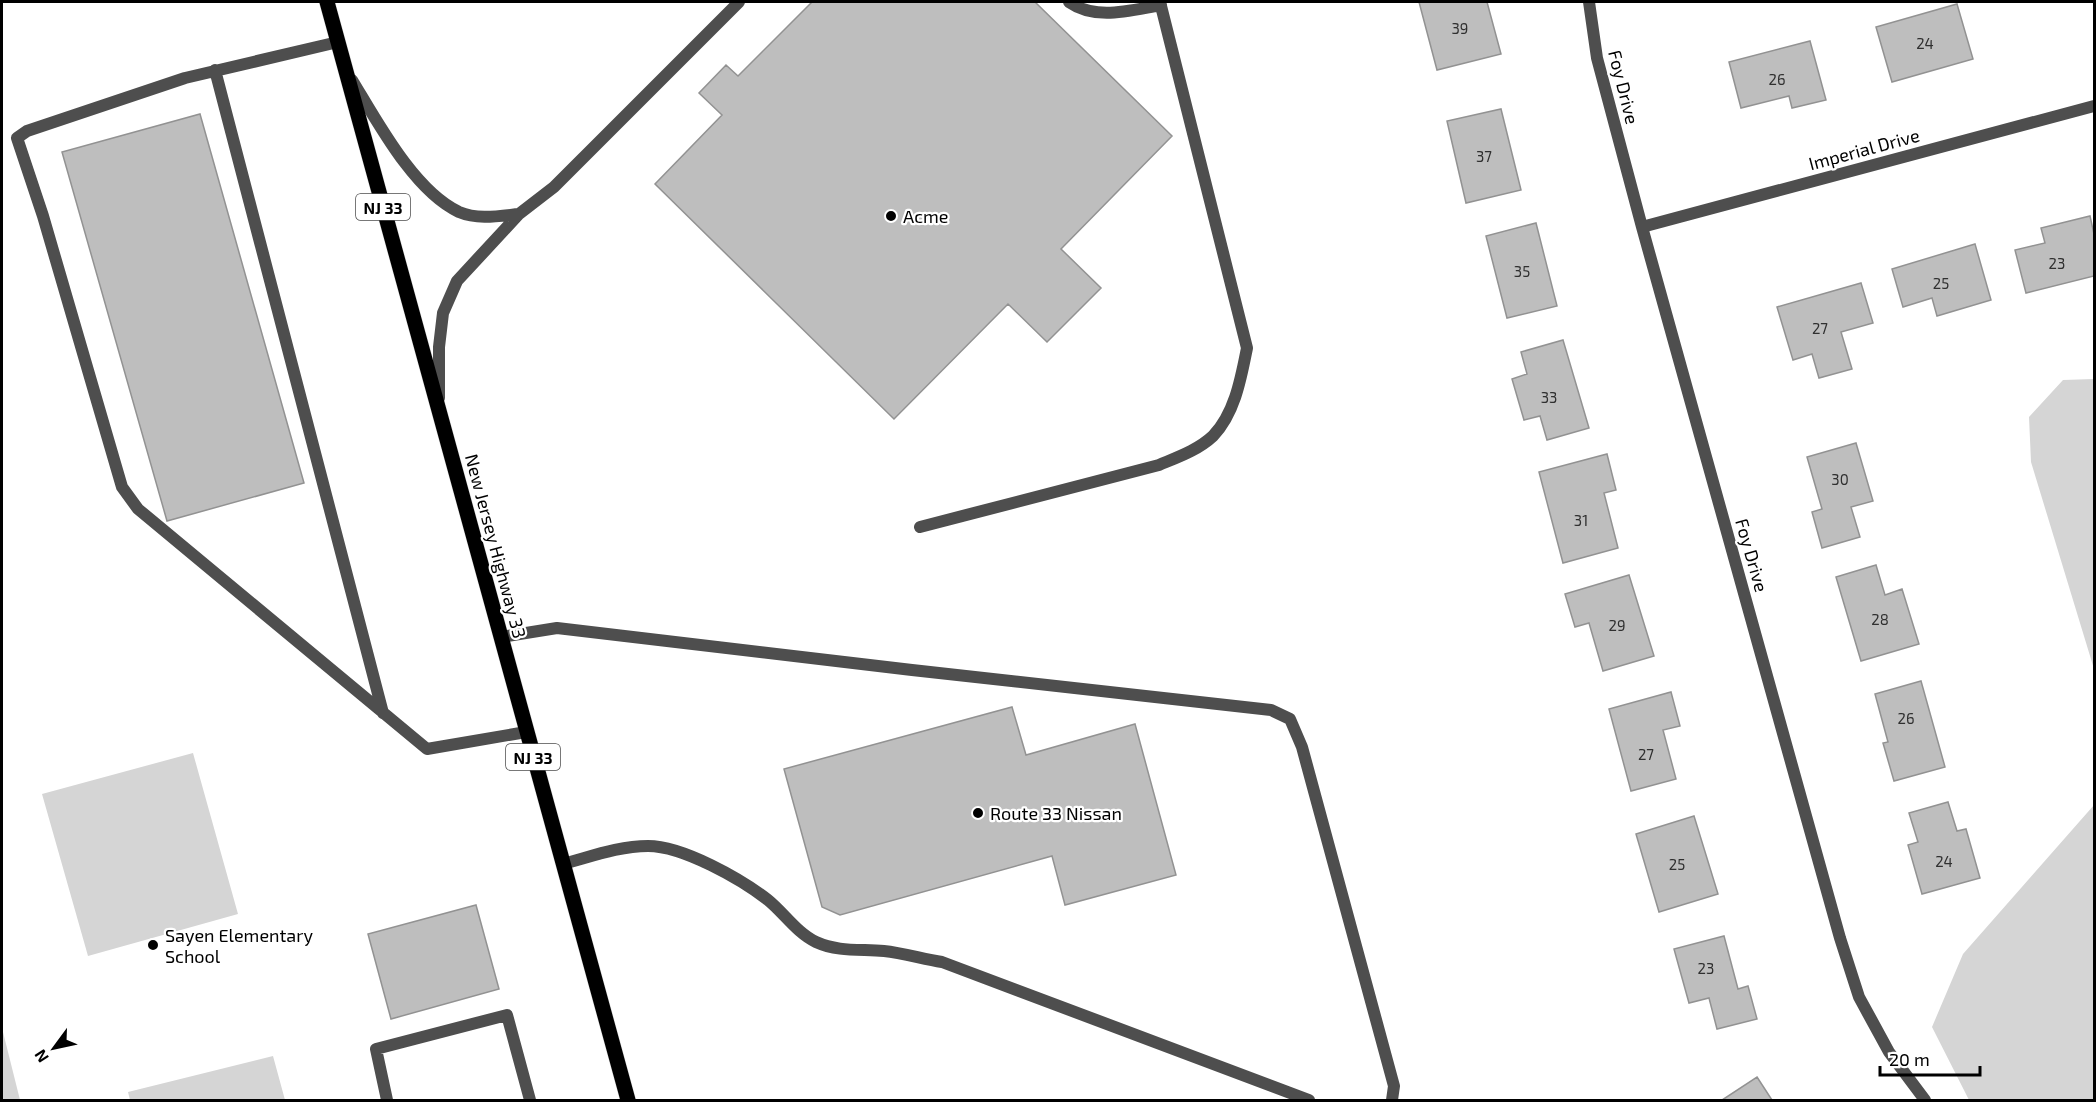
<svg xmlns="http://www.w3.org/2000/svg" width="2096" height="1102" font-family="'Exo 2',sans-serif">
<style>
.green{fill:#d5d5d5}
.building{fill:#bebebe;stroke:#929292;stroke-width:1.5}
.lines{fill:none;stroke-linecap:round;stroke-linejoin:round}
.primary-casing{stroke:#dbdbdb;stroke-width:16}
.service{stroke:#4e4e4e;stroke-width:12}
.minor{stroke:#4e4e4e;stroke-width:12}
.primary{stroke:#000;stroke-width:15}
.poi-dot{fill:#000;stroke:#fff;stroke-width:2}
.labels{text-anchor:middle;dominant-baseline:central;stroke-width:4.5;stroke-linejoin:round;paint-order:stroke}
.number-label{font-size:15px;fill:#303030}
.shield{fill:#fff;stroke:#4c4c4c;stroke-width:1.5}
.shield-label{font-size:16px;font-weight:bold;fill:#000}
.street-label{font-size:18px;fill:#000;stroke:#fff}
.poi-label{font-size:18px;fill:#000;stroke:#fff;text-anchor:start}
</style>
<rect width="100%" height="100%" fill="#fff"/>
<path class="green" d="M2094,379v290l-63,-207 -2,-45 34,-37z
M193,753l45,161 -150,42 -46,-162z
M2094,805v295h-125l-37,-73 31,-73z
M2,1028l18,72h-18z
M273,1056l12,44h-155l-2,-8z"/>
<path class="building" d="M812,2h223l137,134 -111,113 40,39 -54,54 -39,-38 -114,115 -239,-235 67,-69 -23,-22 27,-28 12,11z
M1419,2h68l14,52 -64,16z
M1957,4l16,55 -81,23 -16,-55z
M1810,41l16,59 -34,8 -3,-12 -48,12 -12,-46z
M1501,109l20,81 -55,13 -19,-82z
M200,114l104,369 -137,38 -105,-369z
M2090,216l4,18v42l-68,17 -11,-43 30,-7 -4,-15z
M1536,223l21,83 -50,12 -21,-82z
M1975,244l16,56 -54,16 -5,-18 -29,9 -11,-38z
M1861,283l12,40 -32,9 11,37 -33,9 -7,-24 -19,6 -16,-53z
M1563,340l26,88 -42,12 -7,-24 -16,4 -12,-41 15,-5 -6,-22z
M1856,443l17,58 -22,6 9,30 -38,11 -10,-36 10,-3 -15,-52z
M1607,454l9,36 -12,3 14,55 -55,15 -24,-91z
M1876,565l9,30 17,-6 17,55 -58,17 -25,-84z
M1629,575l25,81 -51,15 -14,-48 -14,4 -10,-33z
M1921,681l24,86 -51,14 -11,-38 5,-1 -13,-48z
M1671,692l9,34 -17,4 13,49 -45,12 -22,-82z
M1012,707l14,48 109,-31 41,151 -111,30 -13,-49 -212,59 -18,-8 -38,-138z
M1948,802l9,29 9,-2 14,49 -58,16 -14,-49 10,-3 -9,-29z
M1694,816l24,78 -59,18 -23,-78z
M476,905l23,84 -108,30 -23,-85z
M1724,936l14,53 10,-3 9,33 -40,10 -8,-31 -20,5 -15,-54z
M1757,1077l15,23h-50z"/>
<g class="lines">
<defs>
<path id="primary" d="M327,2l301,1098"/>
</defs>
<use href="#primary" class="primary-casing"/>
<path class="service" d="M1069,2c27,19 62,8 92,3
M338,42l-153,36 -158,53 -10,7 26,78 79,271 16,22 289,240 99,-17
M215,70l168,643
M352,80c25,41 62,111 107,132 19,8 40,4 60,2
M439,398v-51l4,-34 14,-32 62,-67 35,-27 185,-185
M920,527l239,-62c19,-8 39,-15 54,-29 22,-23 28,-58 34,-88l-87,-346
M501,637l56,-9 355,42 359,40 19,9 12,28 92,339 -2,14
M563,864c27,-7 56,-18 85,-18 35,0 93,33 120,54 16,13 29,33 48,42 22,10 44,7 68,9 19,2 39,8 58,11l367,138
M387,1100l-11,-51 131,-34 23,85"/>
<path class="minor" d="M1589,2l8,56 45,169 198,711 19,59 30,55 36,48
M1642,227l452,-121"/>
<use href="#primary" class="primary"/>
</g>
<g class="poi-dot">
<circle cx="891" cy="216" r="6"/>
<circle cx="978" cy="813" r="6"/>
<circle cx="153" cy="945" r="6"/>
</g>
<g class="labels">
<g class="number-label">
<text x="1460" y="28">39</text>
<text x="1925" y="43">24</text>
<text x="1777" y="79">26</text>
<text x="1484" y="156">37</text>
<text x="2057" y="263">23</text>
<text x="1522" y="271">35</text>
<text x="1941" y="283">25</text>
<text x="1820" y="328">27</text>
<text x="1549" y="397">33</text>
<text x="1840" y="479">30</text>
<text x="1581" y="520">31</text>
<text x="1880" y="619">28</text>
<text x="1617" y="625">29</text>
<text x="1906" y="718">26</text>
<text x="1646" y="754">27</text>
<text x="1944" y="861">24</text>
<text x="1677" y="864">25</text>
<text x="1706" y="968">23</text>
</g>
<g class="shield">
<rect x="356" y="194" width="54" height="26" rx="4.5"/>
<rect x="506" y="744" width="54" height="26" rx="4.5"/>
</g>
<g class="shield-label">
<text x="383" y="207">NJ 33</text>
<text x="533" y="757">NJ 33</text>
</g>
<g class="street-label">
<text transform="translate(1624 87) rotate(76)">Foy Drive</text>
<text transform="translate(1864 149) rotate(-15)">Imperial Drive</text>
<text transform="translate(496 546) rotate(75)">New Jersey Highway 33</text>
<text transform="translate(1752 555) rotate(74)">Foy Drive</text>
</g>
<g class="poi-label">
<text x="903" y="216">Acme</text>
<text x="990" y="813">Route 33 Nissan</text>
<text x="165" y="935">Sayen Elementary<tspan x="165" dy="21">School</tspan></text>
</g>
</g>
<rect width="2096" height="1102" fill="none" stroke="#000000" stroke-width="6"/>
<g transform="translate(54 1048) rotate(237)" stroke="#ffffff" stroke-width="4.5" paint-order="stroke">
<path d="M0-4.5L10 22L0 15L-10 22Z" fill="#000000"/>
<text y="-9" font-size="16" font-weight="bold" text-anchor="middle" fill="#000000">N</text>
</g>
<path d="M1880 1066v9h100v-9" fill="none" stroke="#000000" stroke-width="3"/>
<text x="1889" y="1066" font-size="18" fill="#000000" stroke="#ffffff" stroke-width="4.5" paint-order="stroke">20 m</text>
</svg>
